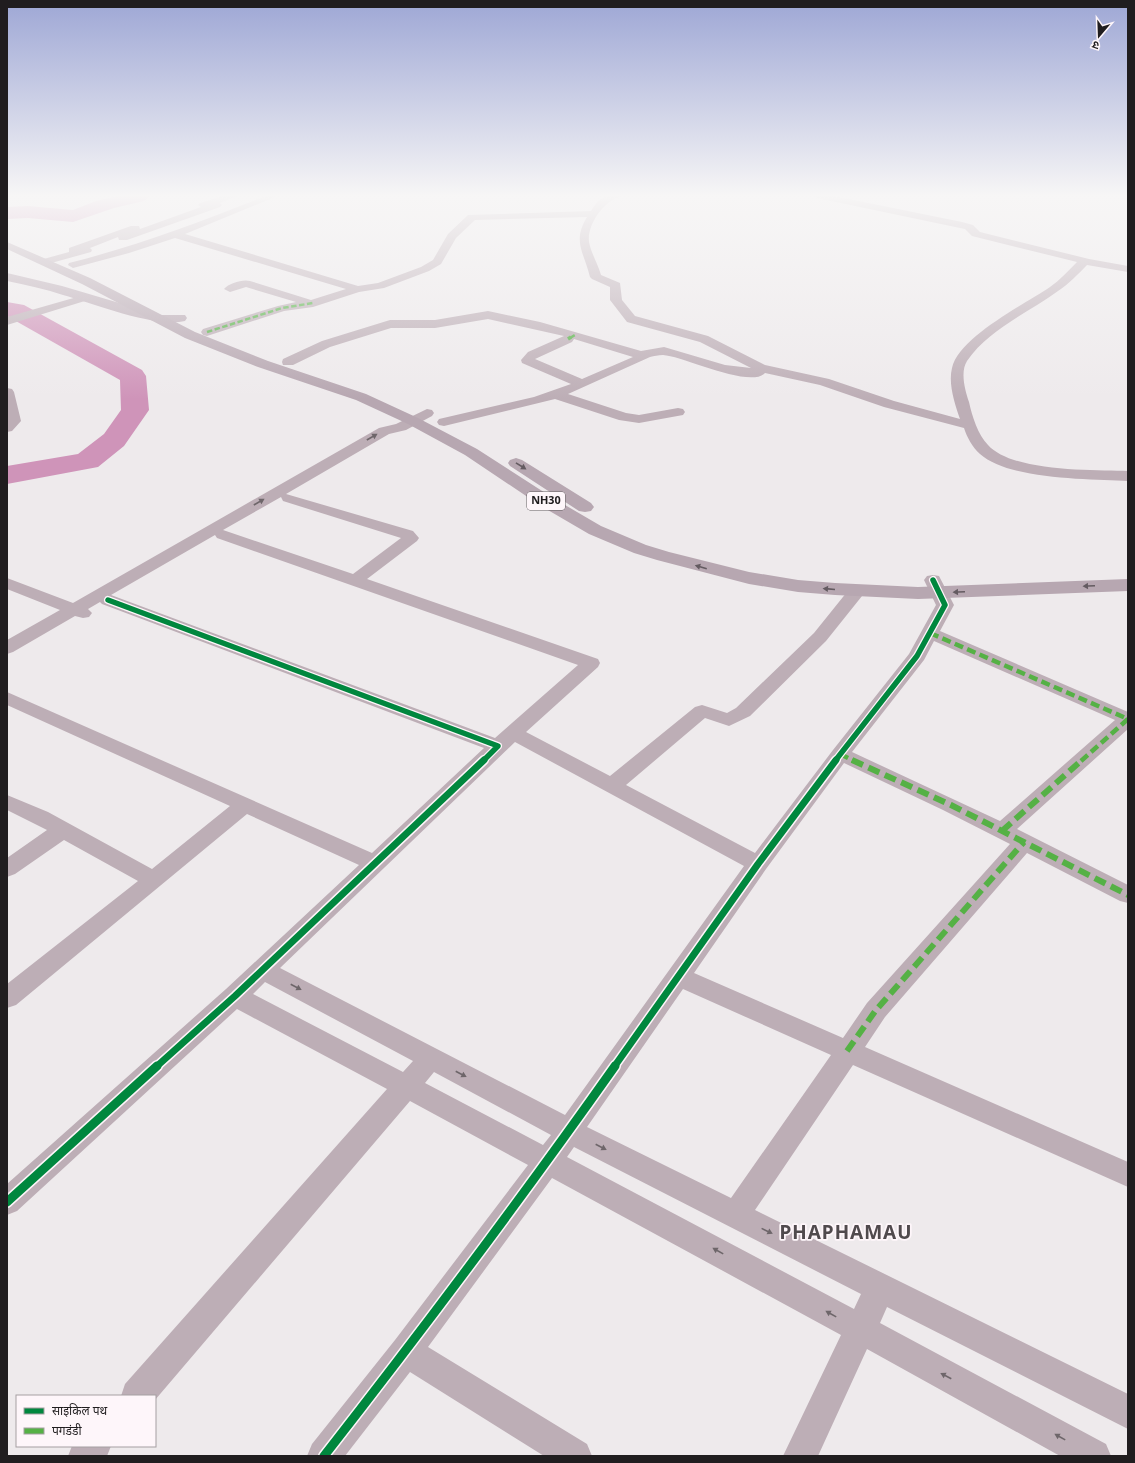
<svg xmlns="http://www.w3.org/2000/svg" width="1135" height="1463" font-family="Georgia,'Noto Sans Devanagari',serif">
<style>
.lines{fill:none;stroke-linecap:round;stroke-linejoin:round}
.river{fill:#cf94b9;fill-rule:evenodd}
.street{fill:#bdaeb6;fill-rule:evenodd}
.secondary{fill:#bbabb5;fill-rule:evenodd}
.highway{fill:#b7a7b1;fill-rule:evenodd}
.quiet-far3{stroke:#55b145;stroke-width:2.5;stroke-dasharray:5.5 2.5;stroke-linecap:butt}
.quiet-far2{stroke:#55b145;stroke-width:3.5;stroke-dasharray:7 3.5;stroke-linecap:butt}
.quiet-far1{stroke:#55b145;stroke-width:4.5;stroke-dasharray:9 4.5;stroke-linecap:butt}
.quiet{stroke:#55b145;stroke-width:6;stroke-dasharray:12 6;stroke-linecap:butt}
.cycleway-far2-casing{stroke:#fef6fa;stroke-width:8}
.cycleway-far1-casing{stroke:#fef6fa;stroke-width:10}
.cycleway-casing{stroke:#fef6fa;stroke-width:12}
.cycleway-far2{stroke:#00873e;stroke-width:5.5}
.cycleway-far1{stroke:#00873e;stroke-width:7}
.cycleway{stroke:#00873e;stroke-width:9}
.oneway{fill:#6e666a}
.oneway2{fill:#645b61}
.labels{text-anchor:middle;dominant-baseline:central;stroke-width:3.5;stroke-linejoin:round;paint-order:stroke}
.shield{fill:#fef6fa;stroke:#635e61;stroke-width:1}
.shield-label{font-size:11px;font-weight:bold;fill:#201d1f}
.near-district-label{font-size:19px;font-weight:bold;letter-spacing:1px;fill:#504a4d;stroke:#fef6fa}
</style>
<rect width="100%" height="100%" fill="#eeeaec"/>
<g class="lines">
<path class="river" d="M122,195h29l-7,6 -30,7 -41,14 -45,-4 -21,1v-12l21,-1 45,4 23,-9z
M7,302l17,3 118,65 4,6 3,34 -25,36 -26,21 -91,17v-18l71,-12 26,-20 17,-24 -1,-30 -113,-64z"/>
<path class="street" d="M226,195h13l-19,8 2,2 -2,2 -93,33h-8l-1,-3 -28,11 2,2 -1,2 -47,13 -5,-3 1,-2 29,-8v-4l62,-22h8l1,3 61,-22 -3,-2 2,-2z
M268,195h12l-95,39 173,52 20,-3 43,-16 12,-7 15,-26 20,-19 123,-4c9,-14 13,-16 30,-16l-2,2c-16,5 -32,28 -30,45 2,11 9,22 12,33l19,8 2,17 13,16 73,20 57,29 64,14 65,22 66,18c-5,-15 -12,-35 -8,-51 7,-31 73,-64 98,-81 10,-7 18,-16 27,-25l-105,-26 -7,-7 -5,-1 -143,-30 -5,-3h17l133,27 11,3 7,7 109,27 39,7v6l-41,-7c-9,9 -18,19 -29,26 -30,22 -69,38 -91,70 -7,11 -2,29 2,41 3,14 9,33 19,43 24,27 105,25 140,26v10c-38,-2 -119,-1 -148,-27 -8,-7 -13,-17 -16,-26l-80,-21 -64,-22 -55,-12c-15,16 -82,-17 -102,-18 -5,0 -9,1 -13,2l-82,37 58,19 13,2 39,-7 5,1 2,3 -2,3 -44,8 -20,-3 -64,-21 -111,27 -5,-1 -2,-3 2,-3 95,-22 37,-13 -49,-21 -1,-3 7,-8 36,-16 -76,-17 -53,9h-44l-61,19 -37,18h-10l-1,-3 1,-3 39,-18 68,-21h45l53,-9 52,11 101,29 23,-4 61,18 26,3 -51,-26 -73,-20 -17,-22v-13l-18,-8 -2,-2c-6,-25 -18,-35 -3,-60l-112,3 -19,18 -15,26 -12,7 -45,17 -25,4 -46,15 -29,4 -77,25 -4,-1 -2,-3 2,-3 75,-23 18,-4 -50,-15 -16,5 -6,-3c5,-6 19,-10 26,-8l61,19 35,-11 -171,-51 -46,15 -56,15 -5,-3 1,-2c68,-17 134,-42 199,-68zM574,339l59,18 -51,22 -47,-20 37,-17z
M84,295l4,1 2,2 -2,2 -81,25v-8z
M7,388l5,1 2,3 7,29 -9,10 -5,1z
M427,409l5,1 2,3 -2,3 -26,14 -17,4 -103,60 127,37 6,7 -2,3 -50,38 231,80 2,4 -2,4 -72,65 84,44 85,-69 7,-2 25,8 9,-5 78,-75 37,-46 6,-1 6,1 3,4 -40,50 -76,75 -21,10 -24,-8 -79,67 129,68 78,-103 76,-96 27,-49 -12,-25 3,-4 6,-1 6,1 15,29 -14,26 188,81v17l-111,100 111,56v18l-8,-2 -93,-48 -142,164 -20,30 263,115v25l-275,-122 -98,145 373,184v35l-241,-122 -7,16 226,121 5,12h-51l-193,-107 -49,107h-35l58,-121 -289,-157 -124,169 159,97 5,12h-48l-134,-84 -65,84h-38l5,-12 83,-104 133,-175 -118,-64 -255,299v-4h-34l4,-12 262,-295 -150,-80 -220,202 -10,4v-31l219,-195 133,-124 -112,-51 -231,191 -9,3v-24l131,-103 -74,-41 -49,34 -8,3v-19l40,-28 -40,-20v-15l41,17 104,57 78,-63 -223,-101v-13l365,161 112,-105 -382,-144 -2,-2 -12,7 4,4 -3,4 -6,1 -8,-2 -62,36 -6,2v-14l53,-30 -53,-21v-11l66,25 306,-175 17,-4zM281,497l2,4 118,37 -48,36 -130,-44zM215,535l2,3 361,127 -83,73 -384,-143zM934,641l181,79 -115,101 -148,-69 72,-92zM515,742l229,124 -179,249 -285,-147zM844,763l99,47 67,34 -143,159 -24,35 -149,-65 72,-104zM265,982l148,79 -10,11 -150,-78zM683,989l148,66 -100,143 -144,-71zM434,1072l117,63 -8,10 -118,-62zM574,1147l287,147 -7,15 -287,-152z
M72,1446h39l-4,10h-39z"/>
<path class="secondary" d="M7,273l55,13 98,29h25l2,3 -2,3c-31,7 -90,-17 -122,-26 -18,-6 -37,-10 -56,-14z"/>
<path class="highway" d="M7,242l83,36 105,54 73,29 98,33 52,24 59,31 76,49 48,28 45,19 23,7 80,20 49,8 37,3 83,4 210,-8v12l-210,8 -83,-4 -37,-3 -49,-8 -92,-24 -23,-7 -45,-19 -48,-28 -76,-51 -57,-31 -52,-24 -98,-33 -73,-29 -103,-54 -75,-35z
M516,458l6,2 69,43 3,4 -3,4 -6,1 -6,-1 -69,-45 -2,-3 2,-3z"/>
<path class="quiet-far3" d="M207,332l75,-24 31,-5
M570,338l5,-3"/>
<path class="quiet-far2" d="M568,339l3,-2"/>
<path class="quiet-far1" d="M930,633l198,86
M840,754l14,7
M1081,761l47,-42"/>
<path class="quiet" d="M852,760l99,45 177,90
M1002,831l80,-71
M847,1051l29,-41 148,-168"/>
<defs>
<path id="cycleway-far2" d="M108,600l390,146 -15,15
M835,761l82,-105 28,-51 -12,-25"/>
<path id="cycleway-far1" d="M156,1067l79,-71 249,-236
M614,1067l144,-203 78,-104"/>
<path id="cycleway" d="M7,1202l150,-136
M324,1456c100,-128 197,-257 291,-390"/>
</defs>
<use href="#cycleway-far2" class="cycleway-far2-casing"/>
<use href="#cycleway-far1" class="cycleway-far1-casing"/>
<use href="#cycleway" class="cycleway-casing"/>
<use href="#cycleway-far2" class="cycleway-far2"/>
<use href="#cycleway-far1" class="cycleway-far1"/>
<use href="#cycleway" class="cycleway"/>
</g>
<defs><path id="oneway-solid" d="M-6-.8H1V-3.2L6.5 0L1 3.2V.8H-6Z"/></defs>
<g class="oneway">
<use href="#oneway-solid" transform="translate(372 437) rotate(-30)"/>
<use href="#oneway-solid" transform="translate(259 502) rotate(-30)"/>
<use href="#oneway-solid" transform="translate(296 987) rotate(28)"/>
<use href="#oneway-solid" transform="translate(461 1074) rotate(28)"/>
<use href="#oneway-solid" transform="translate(601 1147) rotate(27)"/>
<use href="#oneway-solid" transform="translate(767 1231) rotate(26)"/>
<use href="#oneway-solid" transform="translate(718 1251) rotate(-151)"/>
<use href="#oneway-solid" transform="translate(831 1314) rotate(-151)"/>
<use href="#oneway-solid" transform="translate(946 1376) rotate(-152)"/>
<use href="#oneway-solid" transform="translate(1060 1437) rotate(-151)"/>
</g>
<g class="oneway2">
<use href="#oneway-solid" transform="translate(521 466) rotate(32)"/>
<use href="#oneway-solid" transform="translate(701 567) rotate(-164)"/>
<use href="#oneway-solid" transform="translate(1089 586) rotate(178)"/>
<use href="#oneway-solid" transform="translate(829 589) rotate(-175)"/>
<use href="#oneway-solid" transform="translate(959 592) rotate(178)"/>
</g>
<linearGradient id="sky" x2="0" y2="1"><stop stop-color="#9ea7d5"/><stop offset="0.49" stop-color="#f7f6f6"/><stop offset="1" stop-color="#f7f6f6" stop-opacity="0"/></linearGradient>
<rect width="1135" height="399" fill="url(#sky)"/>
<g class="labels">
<rect class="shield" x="527" y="492" width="38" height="18" rx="3"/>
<g class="shield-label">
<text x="546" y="501">NH30</text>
</g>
<g class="near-district-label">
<text x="846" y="1234">PHAPHAMAU</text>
</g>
</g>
<rect width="1135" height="1463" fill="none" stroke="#201d1f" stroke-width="16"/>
<rect x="16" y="1395" width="140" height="52" fill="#fef6fa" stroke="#a59fa2"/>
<rect x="24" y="1408" width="20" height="6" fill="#00873e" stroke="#a59fa2"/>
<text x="52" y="1415" font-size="12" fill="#201d1f">साइकिल पथ</text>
<rect x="24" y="1428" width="20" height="6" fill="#55b145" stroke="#a59fa2"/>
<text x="52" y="1435" font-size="12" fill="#201d1f">पगडंडी</text>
<g transform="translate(1099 36) rotate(199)" stroke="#fef6fa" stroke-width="3" paint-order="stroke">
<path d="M0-3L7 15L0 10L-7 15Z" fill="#201d1f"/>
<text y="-6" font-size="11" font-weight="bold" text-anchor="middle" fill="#201d1f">उ</text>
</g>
</svg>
